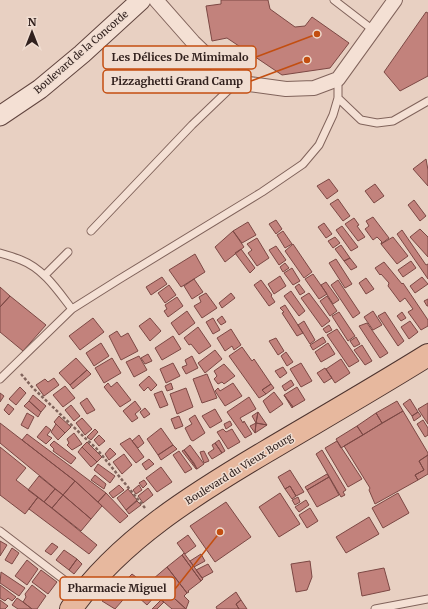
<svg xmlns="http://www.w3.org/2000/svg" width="428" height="609" font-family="Merriweather,serif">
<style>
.building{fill:#c2827c;stroke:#7c4844}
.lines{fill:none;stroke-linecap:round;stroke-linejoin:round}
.service-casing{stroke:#80635b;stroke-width:9}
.minor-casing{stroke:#80635b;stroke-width:16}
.secondary-casing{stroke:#61453f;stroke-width:21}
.primary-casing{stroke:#4e342f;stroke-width:24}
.path{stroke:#80635b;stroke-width:2.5;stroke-dasharray:3 2;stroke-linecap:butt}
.service{stroke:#f4e0d4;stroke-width:7}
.minor{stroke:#f4e0d4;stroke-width:14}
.secondary{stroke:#f4e0d4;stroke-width:19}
.primary{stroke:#e7b89e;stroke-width:22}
.labels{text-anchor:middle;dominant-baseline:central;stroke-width:3;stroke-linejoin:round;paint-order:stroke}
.street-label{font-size:10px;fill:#31211e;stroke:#f0ddd1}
.leader{fill:none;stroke:#c34e10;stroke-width:1.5}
.callout-dot{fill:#c34e10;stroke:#f0ddd1;stroke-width:1.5}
.callout{fill:#f0ddd1;stroke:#c34e10;stroke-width:1.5}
.callout-label{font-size:11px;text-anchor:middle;font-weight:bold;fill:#31211e}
</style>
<rect width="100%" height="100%" fill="#e8d0c2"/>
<path class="building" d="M221,0h47l2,9 25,18 10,-1 7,-9 37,26 -19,25 -48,7 -55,-37 -15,3 -6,-35 15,-2z
M426,12l2,1v63l-28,15 -16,-19z
M426,159l2,11v16l-15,-17z
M329,179l9,12 -11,8 -10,-13z
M375,184l9,12 -10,7 -9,-12z
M338,199l12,17 -7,5 -13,-17z
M414,200l12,16 -6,5 -12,-16z
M373,217l16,21 -8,6v-1l1,-1 -5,-5 -4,3 -8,-11 4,-3 -3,-5z
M354,218l5,7 -2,1 8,11 -7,4 -13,-17z
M276,220l6,9 -6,5 -7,-10z
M248,222l8,13 -14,8 -9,-12z
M324,223l8,11 -6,4 -8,-11z
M342,226l16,21 -7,4 -15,-21z
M420,229l8,8v20l-18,-20z
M402,230l24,35 2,-1v15l-31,-45z
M233,231l11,16 -19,15 -10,-15z
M283,231l9,13 -7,4 -8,-13z
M335,237l5,6 -7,5 -5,-7z
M393,237l15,19 -11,8 -16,-20z
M257,238l12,20 -12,8 -9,-13 4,-3 -5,-6z
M293,244l19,28 -8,6 -19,-27z
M341,245l9,13 -6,3 -9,-12z
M276,246l10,14 -7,5 -10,-15z
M241,249l14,19 -5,5 -15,-20z
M195,254l10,18 -24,15 -12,-17z
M350,258l7,9 -6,3 -7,-9z
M336,259l16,25 -7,4 -16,-25z
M411,261l5,7 -13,9 -5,-7z
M384,262l18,22 1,-1 25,37v6l-7,4 -13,-18 5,-3 -8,-11 -5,4 -12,-16 1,-3 -8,-9 -1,1 -5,-7z
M285,263l4,5 -6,4 -3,-5z
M292,268l8,13 -7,4 -9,-12z
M313,274l14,20 -8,5 -14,-20z
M280,276l6,10 -12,8 -6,-10z
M162,277l5,7 -16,11 -5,-8z
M422,277l6,7 -13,9 -5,-7z
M366,278l8,11 -8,5 -7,-11z
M194,279l9,13 -11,7 -8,-13z
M261,280l11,15 -1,1 4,6 -6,4 -15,-21z
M338,280l22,33 -7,5 -22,-33z
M326,282l13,18 -6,4 -12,-19z
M299,284l6,8 -5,3 -5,-8z
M169,285l7,10 -11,8 -7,-10z
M0,287l10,9 -10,11z
M291,291l14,20 -6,5 -15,-20z
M206,293l11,15 -15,10 -8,-12 7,-4 -2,-5z
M231,293l4,5 -13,10 -3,-5z
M309,293l21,28 -8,6 -21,-29z
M10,296l36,29 -23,26 -23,-19v-25z
M327,296l10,15 -7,5 -10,-15z
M177,297l6,9 -15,11 -4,-6 3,-2 -2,-4z
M428,299v7h-1l-3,-5z
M285,305l18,28 -6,3 -15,-23 2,-1 -4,-4z
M187,311l8,12 -16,12 -8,-12z
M373,311l9,14 -9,5 -9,-13z
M339,312l16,24 -7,5 -16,-25z
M385,312l19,29 -6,5 -20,-30z
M402,312l4,6 -5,3 -4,-5z
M222,316l4,6 -5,3 -4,-5z
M93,318l11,14 -24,18 -11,-14z
M150,318l11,13 -11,10 -11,-15z
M213,318l7,12 -7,4 -7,-12z
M304,321l11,19 -5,4 -12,-19z
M410,321l8,11 -9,7 -8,-12z
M367,323l21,30 -8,5 -21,-32z
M329,325l3,5 -6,3 -3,-4z
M198,327l13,19 -12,8 -8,-10 -2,1 -5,-7z
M231,329l10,16 -7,5 -2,-4 -7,5 -8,-13z
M337,329l22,32 -10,6 -22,-32z
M117,331l4,6 7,-4 10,18 -17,9 -12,-24z
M173,336l8,13 -19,11 -7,-12z
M323,337l3,5 -13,8 -3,-5z
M356,337l4,7 -6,3 -4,-6z
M276,338l8,13 -6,4 -9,-14z
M101,343l8,13 -15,10 -8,-13z
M328,343l7,11 -14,8 -6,-10z
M362,345l10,16 -7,4 -11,-15z
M242,347l10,14 2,-2 17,25 -9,6 4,4 -7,4 -30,-42z
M215,350l7,9 -17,14 -7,-10z
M286,352l7,10 -6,4 -6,-10z
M148,354l4,7 -7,3 -4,-6z
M139,356l8,14 -13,7 -8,-15z
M192,356l6,12 -12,6 -4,-7 5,-2 -2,-5z
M76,358l11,12 -17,15 -11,-12z
M112,358l9,15 -17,10 -9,-15z
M341,359l9,14 -15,10 -9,-14z
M173,363l7,13 -14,7 -6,-14z
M301,363l11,18 -11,6 -11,-18z
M224,364l11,12 -11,8 -2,-2 -4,2 -4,-5 3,-3 -3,-5z
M283,367l4,6 -7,5 -5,-7z
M325,368l7,10 -8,5 -7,-10z
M87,370l4,4 -18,15 -3,-4z
M207,374l10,24 -15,5 -9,-24z
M149,376l8,9 -6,6 -3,-4 -4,4 -5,-6z
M54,378l5,7 -15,11 -8,-11 9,-6 3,3z
M291,380l3,5 -9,6 -3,-5z
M117,382l14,18 -11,7 -16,-20 4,-4 3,4z
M171,383l2,6 -6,2 -2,-5z
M233,383l9,13 -17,10 -10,-15 3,-3 2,3z
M271,384l3,4 -8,6 -4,-4z
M65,386l10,12 -12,9 -10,-12z
M20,387l6,6 -10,12 -7,-6z
M297,387l8,13 -12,7 -9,-12z
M186,388l7,19 -16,7 -7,-20z
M162,391l6,14 -8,3 -6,-14z
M274,392l9,12 -13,9 -7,-12z
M0,393l4,3 -4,6z
M33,395l13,11 -5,6 -12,-11z
M284,395l9,12 -1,1z
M249,397l7,12 -16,9 3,5 1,-2 8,13 -7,4 -18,-26z
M87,398l8,12 -8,4 -7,-11z
M410,399l8,13 -6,4 -9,-12z
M29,401l12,11 -3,5 -14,-11z
M135,401l6,8 -6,5 3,4 -6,4 -9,-11z
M397,401l6,10 -21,12 -6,-10z
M428,403v21l-10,-15z
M8,404l6,5 -5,6 -5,-5z
M71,405l9,11 -6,5 -9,-11z
M145,408l5,6 -6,4 -4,-6z
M215,409l7,12 -12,7 -8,-12z
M403,411l25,42v2l-9,6 5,9 -9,5 3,5 -43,24 -6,-14 1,-2 -26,-42z
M258,412l9,13 -11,-2z
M258,412l-2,11 -4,-7z
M418,412l3,4 -7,5 -2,-5z
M27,413l7,4 -6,12 -7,-4z
M376,413l6,10 -19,12 -6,-9z
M195,415l10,18 -12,8 -2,-1 -6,-12 7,-4 -3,-5z
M59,416l12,11 -6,6 -11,-11z
M179,416l4,10 -8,3 -4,-10z
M82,418l10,11 -7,6 -9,-12z
M423,420l5,8v7l-3,2 -8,-13z
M230,421l2,4 -6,4 -2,-5z
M0,423l75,58 -12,14 -63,-52z
M256,423l11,2 -12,8z
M256,423l-1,10 -5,-7z
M56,424l9,9 -7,7 -7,-8z
M46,426l5,4 -4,5 5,3 -6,6 -9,-7z
M357,426l6,9 -22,13 -5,-9z
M161,428l12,17 -15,10 -11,-16z
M95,429l3,3 -7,8 -4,-3z
M223,429l3,3 6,-3 8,13 -12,7 -11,-17z
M74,433l8,11 -10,6 -5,-5 2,-2 -2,-4z
M27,434l43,32 36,27 -8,9 -23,-21 -53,-41z
M99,435l6,6 -6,5 -5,-6z
M139,435l5,8 -6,5 -6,-7z
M130,438l14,19 -8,6 -16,-19z
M219,440l6,11 -3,2 -7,-10z
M54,441l22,17 -5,6 -18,-13 1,-2 -4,-4z
M337,441l25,38 -14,8 -23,-39z
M87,442l15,15 -5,5 -15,-15z
M215,443l7,10 -10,6 -4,-6 6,-4 -2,-4z
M173,445l4,4 -16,11 -3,-5z
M190,445l14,19 -7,5 -13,-19z
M0,447l26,21 -10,12 22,17 -13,17 -25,-19z
M82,447l15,15 -6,5 -13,-15z
M110,448l6,6 -7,6 -4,-6z
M184,450l10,13 3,6h-1l-14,-18z
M322,450l24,40 -3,2 2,3 -4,2 -25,-43z
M179,451l13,18 -7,4 -12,-18z
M204,451l5,10 -5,2 -4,-11z
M124,454l8,11 -10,9 -9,-12z
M428,455v19l-10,6 -3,-5 9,-5 -5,-9z
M149,459l5,5 -8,6 -4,-6z
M98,464l17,12 -5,7 -16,-13z
M161,467l11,15 -15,10 -11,-14z
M290,470l14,22 -8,4 -6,-10 -5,3 -7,-12z
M327,474l2,3 -22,13 -2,-3z
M95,475l11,9 -2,5 -13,-9z
M39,476l16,13 -11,13 -16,-12z
M329,477l10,18 -22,12 -10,-17z
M144,480l3,4 -4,4 -4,-5z
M75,481l27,25 -11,13 -28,-24z
M119,485l5,5 -11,8 -4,-5z
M139,485l3,5 -6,4 -3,-4z
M290,486l6,10 -4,3 -7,-10z
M148,488l5,7 -10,8 -5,-7z
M55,489l8,6 -11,13 -8,-6z
M128,489l9,11 -11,10 -9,-12z
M106,493l22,23 -8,7 -22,-21z
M280,493l20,31 -21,13 -20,-30z
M398,493l11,20 -26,15 -11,-20z
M63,495l28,24 -10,12 -29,-23z
M38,497l59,48 -8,9 -60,-45z
M298,497l2,5 -5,3 -3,-5z
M306,500l3,5 -10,7 -4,-5z
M137,501l4,4 -12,9 -3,-4z
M226,502l25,35 -36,25 -25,-36z
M310,508l8,13 -11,7 -8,-13z
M369,517l10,17 -33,19 -10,-16z
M188,535l8,11 -11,8 -8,-11z
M0,541l7,4 -7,11z
M52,543l6,4 -7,8 -6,-4z
M12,548l7,5 -7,11 -7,-4z
M64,550l13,9 -8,11 -13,-10z
M184,553l19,26 -2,2 -19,-26z
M201,554l4,7 -11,6 -4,-6z
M182,555l19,26 -13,10 1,1 -2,1 -20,-26z
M77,559l5,5 -8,10 -5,-4z
M27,560l11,9 -11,16 -12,-9z
M310,561l2,16 -5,13 -11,2 -5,-28z
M208,564l5,8 -11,6 -6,-8z
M167,567l20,26 -3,3 5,5 -3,8 -33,-30z
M384,568l6,22 -28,6 -4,-23z
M41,570l16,12 -9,12 -16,-12z
M1,572l24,16 -6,8 -19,-13z
M132,574l4,3 -9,10 -4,-4z
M136,577l20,18 -9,10 -20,-18z
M153,579l33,30h-14l-27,-23z
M0,585l16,12 -4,4 -4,-3 -3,3 -5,-3z
M32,585l14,11 -9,13h-5l-9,-7 3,-5 -1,-3z
M119,585l10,8 -14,16 -13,-8z
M236,592l5,8 -5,4 3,5h-22l-1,-2z
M17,598l6,4 9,7h-14l-6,-4z
M0,600l8,6 -3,3h-5z
M161,600l3,2 -7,7h-5z
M241,600l6,9h-8l-3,-5z"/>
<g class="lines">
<defs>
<path id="service" d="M334,0l39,30
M338,98l23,22 16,3 16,-2 35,-20
M91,231l101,-106 48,-46
M0,253c7,2 14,4 21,7 23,9 37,31 51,49
M45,275l23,-23
M0,379l72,-70 46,-29 144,-88 41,-28 16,-19 14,-30 5,-17v-19
M0,531l80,61
M375,609l53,-10"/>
<path id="minor" d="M156,0l37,42 27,26 29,16 37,5 28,-1 24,-9 57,-79"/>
<path id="secondary" d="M0,116l40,-27 42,-35 59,-54"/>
<path id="primary" d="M71,609c48,-69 125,-116 196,-158 54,-32 108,-63 161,-96"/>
</defs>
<use href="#service" class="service-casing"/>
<use href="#minor" class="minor-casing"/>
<use href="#secondary" class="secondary-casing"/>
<use href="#primary" class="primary-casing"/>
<path class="path" d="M21,374l11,13 52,50 12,11 49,60"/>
<use href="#service" class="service"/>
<use href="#minor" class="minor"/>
<use href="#secondary" class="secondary"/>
<use href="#primary" class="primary"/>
</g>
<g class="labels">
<g class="street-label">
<text transform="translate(81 52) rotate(-41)">Boulevard de la Concorde</text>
<text transform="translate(239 469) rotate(-32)">Boulevard du Vieux Bourg</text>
</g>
</g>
<path class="leader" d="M317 34L256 57M307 60L251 81M220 532L175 589"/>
<g class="callout-dot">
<circle cx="317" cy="34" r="4"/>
<circle cx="307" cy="60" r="4"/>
<circle cx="220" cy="532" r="4"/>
</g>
<g class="callout">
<rect x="103" y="46" width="153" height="23" rx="4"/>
<rect x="103" y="70" width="148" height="23" rx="4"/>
<rect x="60" y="577" width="115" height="23" rx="4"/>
</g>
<g class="callout-label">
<text x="180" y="61">Les Délices De Mimimalo</text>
<text x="177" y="85">Pizzaghetti Grand Camp</text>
<text x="117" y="592">Pharmacie Miguel</text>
</g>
<g transform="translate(32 32)" stroke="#f0ddd1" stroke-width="3" paint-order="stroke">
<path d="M0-3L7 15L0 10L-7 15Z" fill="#31211e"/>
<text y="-6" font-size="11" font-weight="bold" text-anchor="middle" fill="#31211e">N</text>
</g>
</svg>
